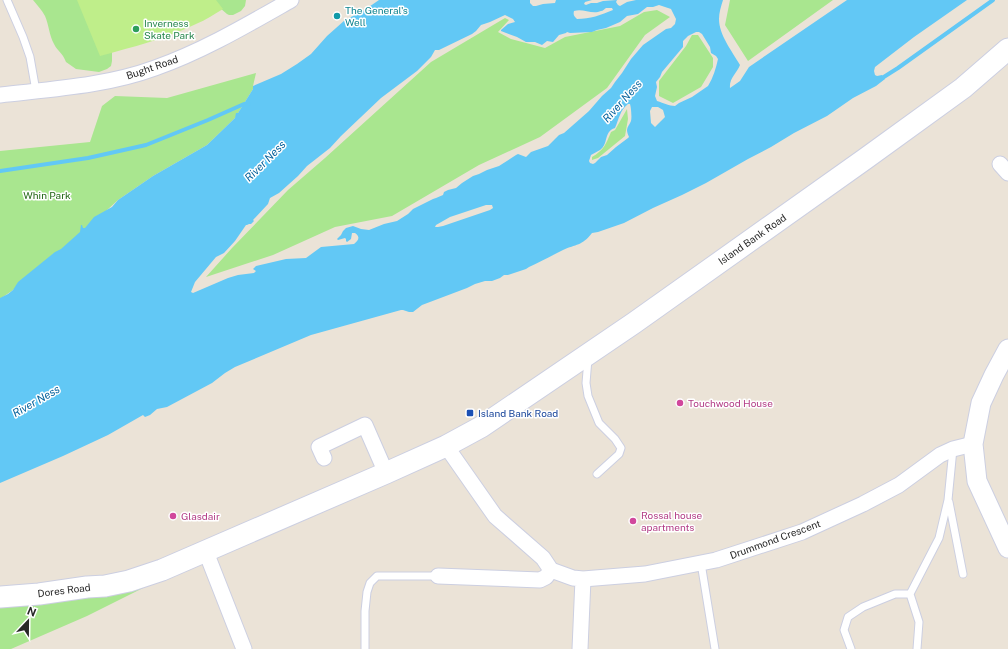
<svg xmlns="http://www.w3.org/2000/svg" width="1008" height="649" font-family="'Public Sans',sans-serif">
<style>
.green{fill:#a9e68f}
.pitch{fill:#bfee8a}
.water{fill:#62c8f5;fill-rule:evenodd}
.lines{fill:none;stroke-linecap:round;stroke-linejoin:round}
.stream{stroke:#62c8f5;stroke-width:4}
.service-casing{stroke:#cccfe1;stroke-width:9}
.minor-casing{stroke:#cccfe1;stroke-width:17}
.tertiary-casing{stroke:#cccfe1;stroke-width:21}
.secondary-casing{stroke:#cccfe1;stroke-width:23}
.service{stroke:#fff;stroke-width:7}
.minor{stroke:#fff;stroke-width:15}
.tertiary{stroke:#fff;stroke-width:19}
.secondary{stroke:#fff;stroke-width:21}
.culture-dot{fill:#0f9aa8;stroke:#fff;stroke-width:1.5}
.leisure-dot{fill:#2e9e5b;stroke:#fff;stroke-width:1.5}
.hotel-dot{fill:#d1479c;stroke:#fff;stroke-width:1.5}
.transit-dot{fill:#1a4fb4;stroke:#fff;stroke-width:1.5}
.labels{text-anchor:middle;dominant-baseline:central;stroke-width:3;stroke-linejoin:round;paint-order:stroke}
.culture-label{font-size:10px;fill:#0d838f;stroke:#fff;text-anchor:start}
.leisure-label{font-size:10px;fill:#27864d;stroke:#fff;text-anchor:start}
.street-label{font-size:10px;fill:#272727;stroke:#fff}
.park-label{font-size:10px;fill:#226615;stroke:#fff}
.hotel-label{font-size:10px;fill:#b23c85;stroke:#fff;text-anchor:start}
.transit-label{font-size:10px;fill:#164399;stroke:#fff;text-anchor:start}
.water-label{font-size:11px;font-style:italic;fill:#05629c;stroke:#fff}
</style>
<rect width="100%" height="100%" fill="#ebe3d7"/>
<path class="green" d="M33,0h50l29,49v12l-1,5 -4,3 -8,3 -23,-3 -10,-7c-4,-10 -8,-10 -12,-18 -5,-9 -5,-19 -9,-28 -3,-6 -8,-11 -12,-16z
M208,0h38l-1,6 -4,5 -8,4h-4l-2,-1 -7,-6z
M730,0h103l-85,61 -23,-36z
M657,10l13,7 -25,18 -38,53 -67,49 -61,28 -87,51 -57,11 -62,28 -67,22 26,-29 56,-58 37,-32 106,-96 74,-44 4,2 -11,12 13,7 34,9 20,-11 55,-11 24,-14z
M692,35h6l15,23v9l-12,20 -28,16 -14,-7v-15l27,-35z
M256,73l-3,13v3l-18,29 -28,27 -54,31 -35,24 -48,44 -57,46 -13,9v-148l90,-9 12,-36 13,-10 52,2z
M627,109l1,10 -3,17 -27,22 -6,2v-3c12,-7 14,-13 19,-25l4,-2z
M145,587l-58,29 -76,33h-11v-42z"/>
<path class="pitch" d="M77,0h139l7,9c-9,5 -17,11 -27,15 -30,15 -64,23 -96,32z"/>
<path class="water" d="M379,0h151v3l3,3h3l7,-2 12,-1 1,-3h36l-7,2 -1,2 2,1 5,-2h6l6,-2 14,-1 -1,2 2,3 2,1 7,-4 9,-2h87c-2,6 -4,13 -4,19 0,16 13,32 21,46 -3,8 -11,13 -10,23l10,-7 9,-14 98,-67h120l-53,37 -39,30 -1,4 1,4 2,1 5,-1 3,4 -9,7 -23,12 -26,18 -33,17 -23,14 -23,12 -42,24 -24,12 -29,13 -29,15 -26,9 -6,1c-10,13 -16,11 -29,17 -12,6 -23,12 -34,17l-3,2 -18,6h-4l-4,3 -8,3h-7l-10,3 -8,4 -45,17 -9,7h-4l-6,-2h-2l-90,25 -76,32 -10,6 -13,10 -45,24 -10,2 -7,6 -5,2 -2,-2 -35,20 -45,21 -63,27v-185l8,-4 5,-4 5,-8 37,-30 6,-3 19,-17 1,-7h1l1,3h2l9,-11 18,-10 6,-7 35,-24 54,-31 28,-27 1,-5h2l15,-24v-3l28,-12 16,-10 14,-10 16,-18 18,-16 18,-9zM659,5l12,4 5,10 -1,5 -4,4 -5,1 -23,16 -12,14 -9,14 -7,9 -4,6 -9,8 -13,15 -25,22 -5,2 -11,11 -17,6 -5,5 -8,-3 -2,1 -17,11 -12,4 -8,4 -6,2 -11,7 -6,5 -8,2 -4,2 -1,3 -7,3 -3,1 -20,10 -5,5 -11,7 -13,3 -15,6 -8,-1 -8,-3 -7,2 -3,3 -2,4 -4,4 1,1 7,-2 1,1v2l1,1 4,-3 1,-6h3c6,4 3,8 -1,11l-33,3 -15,11 -20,1 -30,7 -3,3 3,2 -2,2 -16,2 -10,3 -35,15 -2,-1 4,-10 21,-25 8,-4 11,-12 11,-16h1l2,-1h2l3,-3 -1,-1 15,-16 2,-6 9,-5 19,-17 9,-10 23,-18 11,-12 40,-38 36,-27 14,-14 4,-7h4l33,-16 4,-3 5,-6 9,-3 15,-7 8,4 2,3 -7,2 -7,6v1l16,6 9,5h9l7,3 5,-4 6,1 6,-7 7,-2 1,-1 3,1 22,-1 5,-2 9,-2 14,-6 7,-6 11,-2 9,-7h6zM606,8h6l1,2c-12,5 -23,9 -36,9 -3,-3 -4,-4 -3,-8 9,-3 18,4 27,0 2,0 3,-2 5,-3zM696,32h3l3,2 8,13 1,6 5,3 2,3c-2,9 -5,19 -10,27l-16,11 -13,6 -4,3c-6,0 -11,-3 -18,-5l-2,-5 2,-9 -1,-5 4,-5 2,-5 21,-25v-6l5,-5zM628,104h2c1,3 2,13 1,17 -1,3 -4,6 -4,9 0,2 1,5 2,7l-1,1 -12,9 -9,8 -6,2 -6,6 -2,1 -3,-1 -1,-2 2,-6c3,-2 6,-3 9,-5 9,-6 3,-18 15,-22 4,-9 5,-18 13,-24zM652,107h6l5,3 2,7 -10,10 -4,-4 -1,-12zM486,205h6l1,3 -3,2 -47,16 -5,1h-3l1,-2 14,-8z"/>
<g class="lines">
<path class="stream" d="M879,80l19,-12 95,-68
M0,171l88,-13 58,-13 62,-25 36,-16h5"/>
<defs>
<path id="service" d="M7,0l16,37 7,20 6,34
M588,359l-2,24 2,13 11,27 16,16 6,9 -2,6 -22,20
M949,502l14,72
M701,563l14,86
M365,649v-38l2,-19 3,-9 7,-7h61
M851,649l-7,-19 4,-13 15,-10 32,-13h15
M917,649l2,-27 -9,-28 29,-56 9,-38 5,-51"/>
<path id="minor" d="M0,95c52,-6 106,-9 155,-27 48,-17 92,-43 136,-68
M1000,164l8,9
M446,446l49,70 48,42 8,12 22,8 10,1 62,-5 71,-14 86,-28 61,-28 36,-19 41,-30 13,-6 20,-5
M324,458l-5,-11 46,-22 21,48
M206,552l38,97
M438,576l102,4 6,-3 5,-7
M580,649l3,-70"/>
<path id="tertiary" d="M1008,349l-14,26 -13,28 -8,41 4,37 31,67"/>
<path id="secondary" d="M0,597l39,-3 48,-7 18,-1 24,-5 33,-11 224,-97 60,-27 35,-19 153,-104 231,-164 98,-71 45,-39"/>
</defs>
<use href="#service" class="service-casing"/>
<use href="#minor" class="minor-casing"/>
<use href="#tertiary" class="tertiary-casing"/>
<use href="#secondary" class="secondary-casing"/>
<use href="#service" class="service"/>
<use href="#minor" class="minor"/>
<use href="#tertiary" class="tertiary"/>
<use href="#secondary" class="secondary"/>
</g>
<circle class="culture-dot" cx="337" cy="16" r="4"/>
<circle class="leisure-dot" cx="136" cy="29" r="4"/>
<g class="hotel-dot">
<circle cx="680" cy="403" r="4"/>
<circle cx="173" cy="516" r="4"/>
<circle cx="633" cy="521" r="4"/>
</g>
<rect class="transit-dot" x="466" y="409" width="8" height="8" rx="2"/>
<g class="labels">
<g class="culture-label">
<text x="345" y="10">The General's<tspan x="345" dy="12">Well</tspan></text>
</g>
<g class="leisure-label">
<text x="144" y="23">Inverness<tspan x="144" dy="12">Skate Park</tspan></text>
</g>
<g class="street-label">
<text transform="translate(152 67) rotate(-19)">Bught Road</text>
<text transform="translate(752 239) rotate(-35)">Island Bank Road</text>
<text transform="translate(775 539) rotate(-20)">Drummond Crescent</text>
<text transform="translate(64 590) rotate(-7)">Dores Road</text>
</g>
<g class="park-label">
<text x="47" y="195">Whin Park</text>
</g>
<g class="hotel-label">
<text x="688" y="403">Touchwood House</text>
<text x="641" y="515">Rossal house<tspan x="641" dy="12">apartments</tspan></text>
<text x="181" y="516">Glasdair</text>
</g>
<g class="transit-label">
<text x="478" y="413">Island Bank Road</text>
</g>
<g class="water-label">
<text transform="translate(622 101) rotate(-48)">River Ness</text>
<text transform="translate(265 161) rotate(-45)">River Ness</text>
<text transform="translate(36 401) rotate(-30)">River Ness</text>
</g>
</g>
<g transform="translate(28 621) rotate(22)" stroke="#ffffff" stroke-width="3" paint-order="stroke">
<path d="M0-3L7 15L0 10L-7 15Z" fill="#272727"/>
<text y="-6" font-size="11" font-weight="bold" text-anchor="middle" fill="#272727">N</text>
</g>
</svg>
